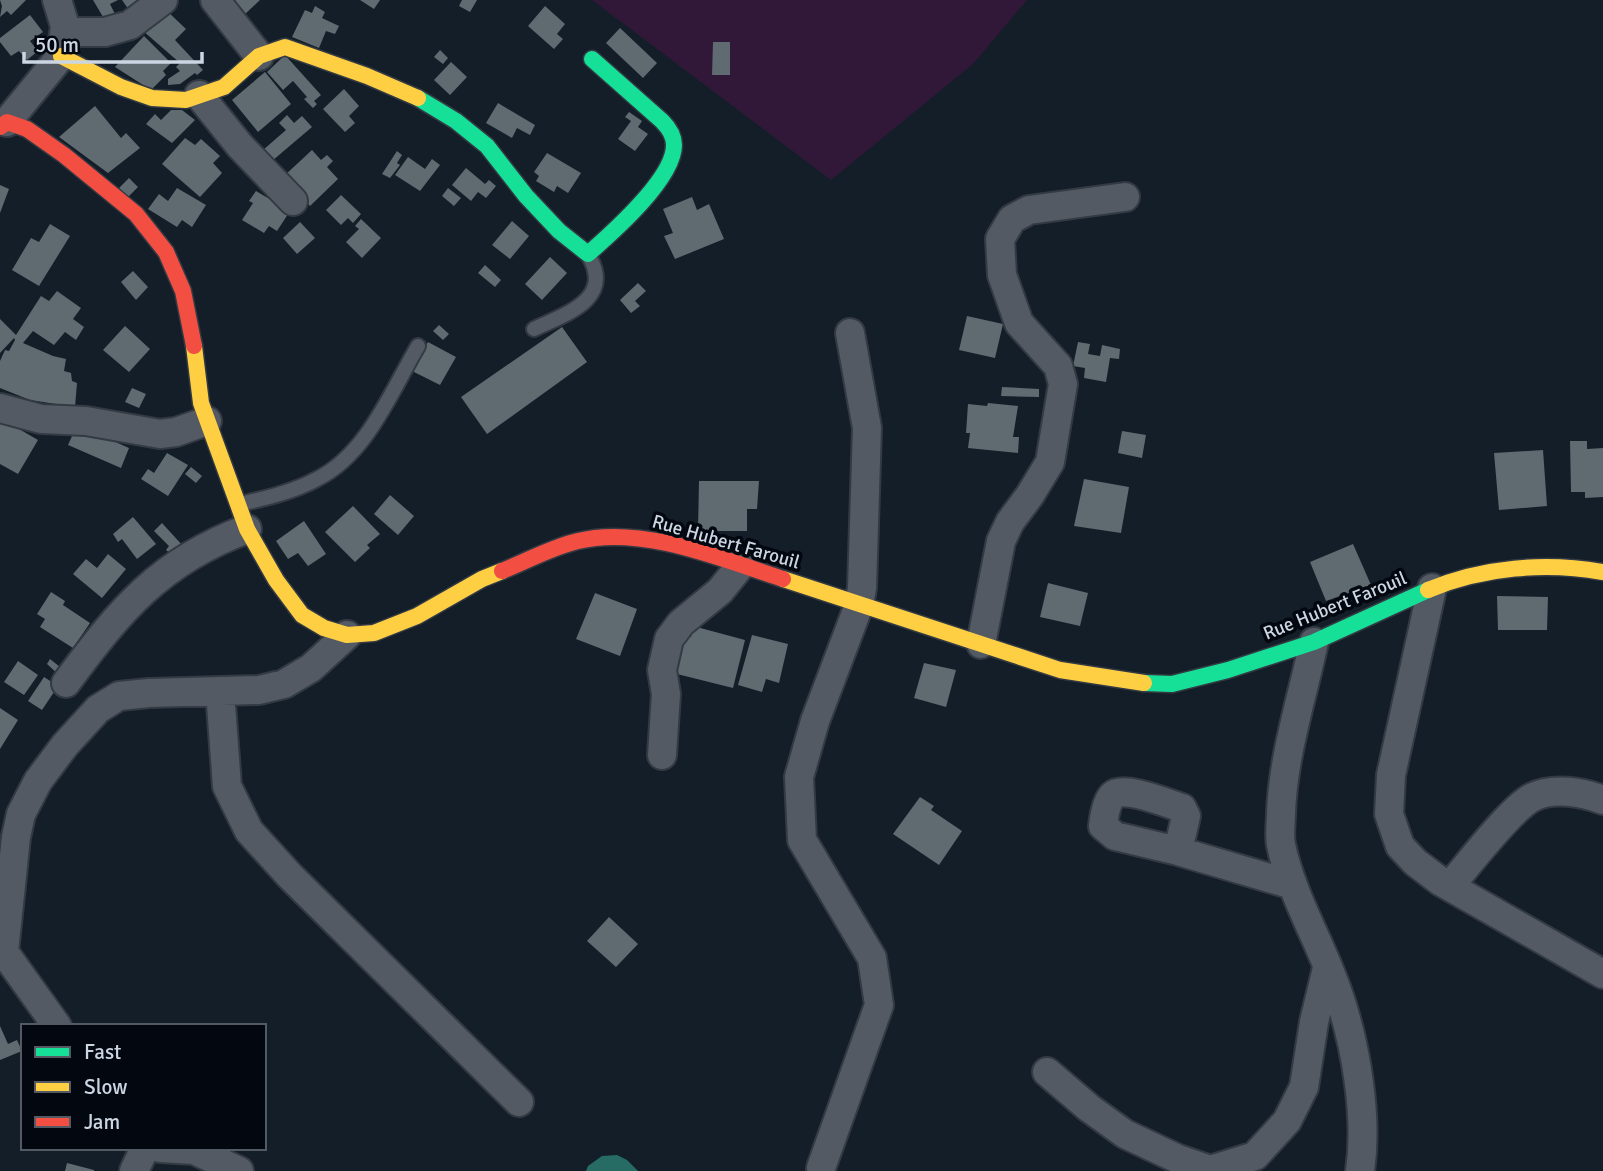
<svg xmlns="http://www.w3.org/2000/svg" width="1603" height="1171" font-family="Signika,sans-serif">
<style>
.green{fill:#311838}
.water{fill:#266c65}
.building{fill:#5f6a71}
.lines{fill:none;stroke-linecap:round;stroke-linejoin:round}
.lane-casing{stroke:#333a43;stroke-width:18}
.street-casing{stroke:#333a43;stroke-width:32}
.fast-casing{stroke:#333a43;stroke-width:19}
.slow-casing{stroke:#333a43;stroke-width:19}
.jam-casing{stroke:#333a43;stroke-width:19}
.lane{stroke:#545a63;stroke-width:14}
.street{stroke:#545a63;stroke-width:28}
.fast{stroke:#16e098;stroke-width:16}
.slow{stroke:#ffcf43;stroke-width:16}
.jam{stroke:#f24e42;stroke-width:16}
.labels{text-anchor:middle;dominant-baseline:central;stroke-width:7;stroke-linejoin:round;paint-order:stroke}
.street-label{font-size:19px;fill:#ccd6e3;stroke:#03070f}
</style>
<rect width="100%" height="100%" fill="#141e28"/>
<path class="green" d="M592,0h435l-54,64 -142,116z"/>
<path class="water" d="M617,1155l10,5 11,11h-52l2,-5 14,-10z"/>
<path class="building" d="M0,0h26l-15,15 -4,-4 -7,6 2,-11z
M93,0h25l-8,4 6,12 -10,6z
M122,0h22l-15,10z
M227,0h33l-17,16z
M360,0h20l-6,9z
M462,0h15l-7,12 -11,-6z
M315,6l10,6 -3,6 17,8 -4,8 -9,-3 -7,17 -27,-11 13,-27 7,3z
M545,6l20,18 -8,10 6,5 -9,10 -26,-23z
M165,9l21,20 -11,11 28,30 -6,5 -2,-2 -15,11 -12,1v-6l12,-8 -4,-4 4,-4 -38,-33z
M30,15l13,17 -13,9 8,10 -11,9 -8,-9 -8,5 -11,-14v-4z
M620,28l37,35 -14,15 -37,-35z
M144,36l27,27 -8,8 3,4 -15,15 -36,-23z
M713,42h17v33h-18z
M440,50l8,8 -5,6 -9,-7z
M285,55l36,40 -7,6 3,3 -4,4 -9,-9 3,-2 -14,-16 -10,9 -16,-18z
M451,62l16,15 -17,18 -16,-15z
M265,72l26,32 -33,28 -26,-32z
M344,89l15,17 -10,10 6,7 -10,9 -22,-23z
M498,103l37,22 -5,10 -13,-7 -5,10 -26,-15z
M95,106l26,32 5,-5 14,15 -32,25 -49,-36z
M171,110h11l13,10 -23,23 -26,-19 9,-10 6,6z
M629,112l13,9 -4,6 10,7 -13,17 -17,-12 13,-18 -6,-4z
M287,115l7,8 8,-7 10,11 -40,34 -9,-11 23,-20 -7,-7z
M185,138l10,7 6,-6 19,17 -7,7 9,10 -22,24 -38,-33z
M312,150l9,10 6,-5 6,6 -6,6 11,12 -28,27 -26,-30z
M397,151l5,4 -5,8 3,2 -10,13 -8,-4z
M547,153l34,20 -13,20 -11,-7 -3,6 -18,-11 3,-5 -5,-4z
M408,157l17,12 7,-10 8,6 -20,26 -25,-16z
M466,168l19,16 4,-4 7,6 -10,12 -8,-6 -7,9 -19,-16z
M129,178l9,9 -10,10 -9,-9z
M0,185l9,4 -9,24z
M177,188l29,17 -14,22 -10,-7 -5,7 -29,-18 11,-15 9,7z
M448,188l13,10 -7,8 -12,-10z
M256,191l34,20 -13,20 -8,-5 -5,7 -22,-13 11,-17 -4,-2z
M341,195l20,19 -8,9 -5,-5 -7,7 -15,-15z
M692,197l5,13 12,-6 15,35 -49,20 -11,-23 9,-3 -10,-24z
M361,219l20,19 -19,20 -16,-16 13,-13 -4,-3z
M512,221l17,15 -19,23 -18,-14z
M300,222l15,16 -18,16 -14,-16z
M50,224l20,12 -31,50 -27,-16 19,-32 8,4z
M550,257l17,16 -25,27 -17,-16z
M485,265l16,15 -6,7 -17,-14z
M133,271l15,16 -12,13 -15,-18z
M638,283l8,8 -11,10 5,5 -9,7 -11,-13z
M57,291l24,17 -8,11 11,8 -8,13 -11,-8 -11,13 -21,-14 -10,12 30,13 13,3 -2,12 7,2 1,8 5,2 -2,24 -45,-7 -30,-12v-27l5,-11 4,1 6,-11 -1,-2 -14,15v-34l16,16 25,-39 8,5z
M967,316l36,8 -8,34 -36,-8z
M439,325l10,9 -6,6 -10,-9z
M125,326l25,23 -21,23 -26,-22z
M562,327l25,35 -100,72 -26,-37z
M428,342l28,15 -16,28 -28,-14z
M1078,342l12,2 -2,10 12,2 2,-11 18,4 -1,10 -9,-1 -4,24 -22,-4 1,-10 -12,-2z
M1002,387l37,2v8l-38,-1z
M132,388l14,6 -7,14 -14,-6z
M988,403l30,3 -5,31h6l-1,16 -50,-5 2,-15h-4l2,-29 19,2z
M0,418l38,22 -20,34 -18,-10z
M77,425l52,23 -8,20 -53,-23z
M1122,431l24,4 -4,23 -24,-5z
M1570,441h17v8l16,-1v49l-18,1v-6h-14z
M1543,450l4,56 -48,4 -5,-57z
M167,453l21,12 -20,31 -27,-17 7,-10 6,4z
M191,467l11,9 -6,7 -11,-9z
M1084,479l45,8 -8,46 -47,-7z
M699,481h60l-2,28h-10v22h-49z
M390,495l24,21 -16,19 -24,-21z
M353,506l27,28 -13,11 3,3 -15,14 -30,-30z
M133,517l23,27 -19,15 -15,-20 -4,3 -5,-8z
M304,521l22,33 -18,12 -10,-13 -10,6 -12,-18z
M162,523l21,23 -11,9 -6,-5 3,-4 -15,-15z
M1353,544l18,41 -45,16 -16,-39z
M108,554l18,15 -24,29 -29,-24 13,-15 11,9z
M1048,583l40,10 -8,33 -40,-9z
M51,592l14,9 -2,4 27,18 -17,25 -33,-21 5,-8 -8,-5z
M595,593l42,16 -17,47 -44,-17z
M1497,596l51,1 -1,33h-49z
M693,626l52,14 -12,48 -64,-16 11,-38 11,3z
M752,635l36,9 -9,39 -13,-4 -4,13 -24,-7z
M50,659l15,12 -5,5 -13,-12z
M18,661l20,14 -14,20 -20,-13z
M924,663l32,7 -10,37 -32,-9z
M44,677l14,9 -16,24 -14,-9z
M0,708l18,12 -18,29z
M920,797l14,9 -3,4 31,21 -23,34 -46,-31z
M609,917l29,27 -22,23 -29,-26z
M0,1026l8,18 9,-4 5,11 -22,9z
M67,1163l27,7v1h-29z"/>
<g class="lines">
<defs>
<path id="lane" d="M534,329c31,-15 80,-29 55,-73
M240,504c26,-6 53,-12 77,-25 50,-25 74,-87 101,-133"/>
<path id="street" d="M215,0l44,56
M65,32h40l25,-7 33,-25
M199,95l41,51 53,55
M7,122l54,-66 4,-30 -8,-26
M0,408l41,11 45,2 74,13 16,-2 31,-11
M1432,588l-41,187 -2,39 11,32 15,16 25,19 163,93
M1314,642c-12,56 -31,114 -33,171 0,10 -2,22 0,32 11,52 40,98 57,148 18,52 30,124 22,178
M981,644l20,-103 9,-19 20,-27 20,-33 13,-78 -5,-18 -39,-43 -17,-48 -2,-36 12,-20 17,-9 96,-13
M66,683c53,-72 94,-122 181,-154
M220,691l7,95 22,45 41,45 229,226
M662,755l4,-61 -4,-24 7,-31 12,-16 39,-32 21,-26
M1178,851l8,-35 -4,-8c-13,-4 -59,-23 -69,-13 -7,7 -9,22 -10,31l12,10 63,15 115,34
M1450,886c17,-20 62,-79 83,-89 20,-10 50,-5 70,3
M57,1026l-53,-74 12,-115 5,-23 17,-33 27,-36 33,-36 21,-13 30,-3 110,-3 25,-6 27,-16 36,-33
M1047,1072l42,36 36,26 53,25 32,11 45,-14 32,-35 17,-34 10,-65 13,-54
M160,1148l34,2 45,21
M821,1168l58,-163 -7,-47 -70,-118 -3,-63 16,-56 44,-116 3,-17 5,-160 -17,-95
M134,1171l11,-23"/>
<path id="fast" d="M418,98l38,23 31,25 39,50 33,35 29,23c24,-21 86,-75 86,-109 0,-10 -5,-17 -12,-24l-70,-62
M1144,683l28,1 56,-14 86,-28 114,-52"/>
<path id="slow" d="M61,56l60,31 31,11 34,2 38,-13 35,-31 26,-9 82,29 51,22
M194,346l7,57 46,126 29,51 26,35 22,13 23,7 27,-2 43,-17 65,-37 20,-8
M783,579l277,91 84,13
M1428,590c55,-23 117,-28 175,-18"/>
<path id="jam" d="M0,127l7,-5 20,7 37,26 72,59 30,38 17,39 11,55
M502,571c25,-10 50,-24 76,-30 64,-16 144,18 205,38"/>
</defs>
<use href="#lane" class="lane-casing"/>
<use href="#street" class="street-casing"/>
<use href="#fast" class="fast-casing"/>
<use href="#slow" class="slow-casing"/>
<use href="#jam" class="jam-casing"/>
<use href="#lane" class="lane"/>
<use href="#street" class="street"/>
<use href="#fast" class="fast"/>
<use href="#slow" class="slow"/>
<use href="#jam" class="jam"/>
</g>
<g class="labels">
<g class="street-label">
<text transform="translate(726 542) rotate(16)">Rue Hubert Farouil</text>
<text transform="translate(1335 606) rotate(-22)">Rue Hubert Farouil</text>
</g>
</g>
<rect x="21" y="1024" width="245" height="126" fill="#03070f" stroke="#535a64" stroke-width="2"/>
<rect x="35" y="1047" width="35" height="10" fill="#16e098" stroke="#535a64" stroke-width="2"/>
<text x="84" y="1059" font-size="21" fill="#ccd6e3">Fast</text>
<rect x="35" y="1082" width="35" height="10" fill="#ffcf43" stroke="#535a64" stroke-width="2"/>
<text x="84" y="1094" font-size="21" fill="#ccd6e3">Slow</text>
<rect x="35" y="1117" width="35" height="10" fill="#f24e42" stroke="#535a64" stroke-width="2"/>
<text x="84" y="1129" font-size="21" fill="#ccd6e3">Jam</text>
<path d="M24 52v10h178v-10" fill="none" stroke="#ccd6e3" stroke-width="3.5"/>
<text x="35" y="52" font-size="21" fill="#ccd6e3" stroke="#03070f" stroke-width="5" paint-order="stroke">50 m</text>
</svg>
